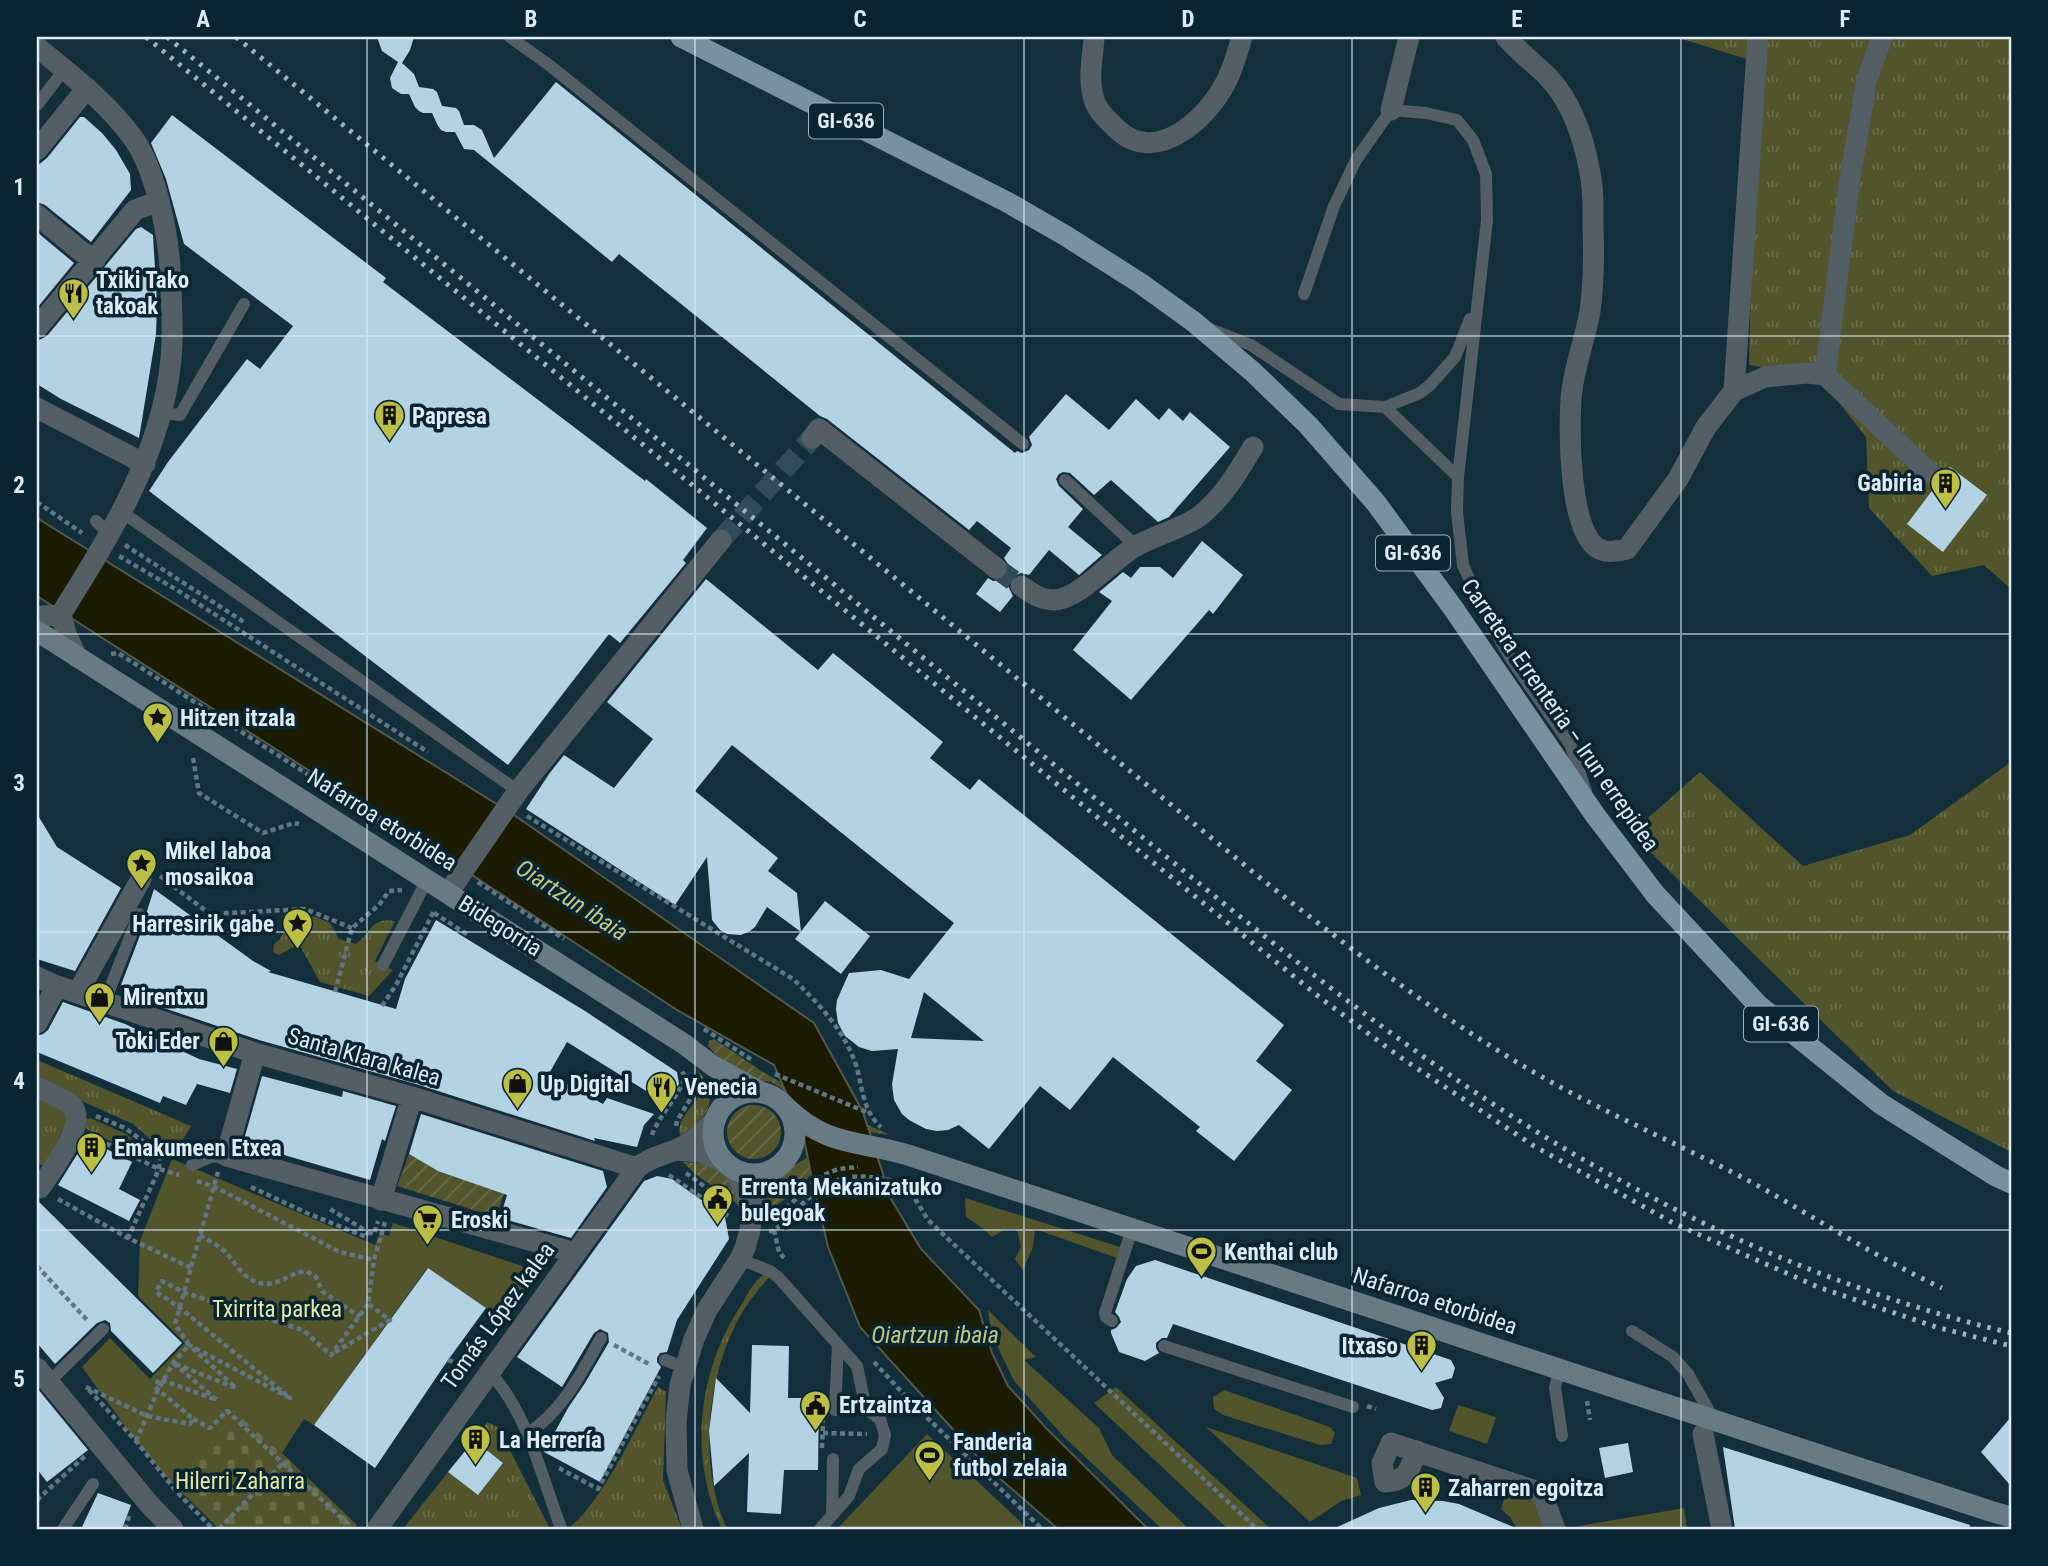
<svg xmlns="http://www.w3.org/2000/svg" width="2048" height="1566" font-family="'Roboto Condensed',sans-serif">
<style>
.grass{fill:url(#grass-tufts)}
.cemetery{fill:url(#cemetery-stones)}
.park{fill:#52542b}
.garden{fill:url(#garden-furrows)}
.water{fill:#1a1b00;stroke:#545949;stroke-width:2}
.building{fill:#b3d2e3;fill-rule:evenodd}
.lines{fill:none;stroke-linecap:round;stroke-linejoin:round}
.street-tunnel{stroke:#324b58;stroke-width:21;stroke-dasharray:21 10;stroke-linecap:butt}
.path{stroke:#617783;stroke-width:4.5;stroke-dasharray:5 3.5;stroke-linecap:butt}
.lane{stroke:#535f65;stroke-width:12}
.street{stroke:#535f65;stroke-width:21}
.secondary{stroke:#687b85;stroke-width:21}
.primary{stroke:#78919e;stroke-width:21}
.rail{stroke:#a0b2bd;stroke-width:5;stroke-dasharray:3.5 7;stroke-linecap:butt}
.grid{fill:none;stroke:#dcebf4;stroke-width:2;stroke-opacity:0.55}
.labels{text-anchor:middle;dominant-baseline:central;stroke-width:7;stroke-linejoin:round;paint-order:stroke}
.shield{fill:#0a2532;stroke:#9db0ba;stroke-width:2}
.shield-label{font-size:21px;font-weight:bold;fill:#dcebf4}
.poi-label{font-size:23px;font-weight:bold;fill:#dcebf4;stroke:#0a2532;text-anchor:start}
.street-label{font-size:23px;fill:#dcebf4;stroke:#0a2532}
.park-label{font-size:23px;fill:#e5e9a3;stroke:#0a2532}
.water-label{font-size:24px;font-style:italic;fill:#c2c680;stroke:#0a2532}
.neatline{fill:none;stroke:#dcebf4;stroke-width:2.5}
.grid-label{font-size:23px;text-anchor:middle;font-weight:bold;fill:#dcebf4}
</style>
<defs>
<pattern id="grass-tufts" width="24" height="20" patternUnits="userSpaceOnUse" patternTransform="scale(1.75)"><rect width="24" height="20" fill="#52542b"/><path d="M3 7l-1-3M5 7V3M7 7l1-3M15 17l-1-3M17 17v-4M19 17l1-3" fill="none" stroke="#6a6d4a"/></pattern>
<pattern id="cemetery-stones" width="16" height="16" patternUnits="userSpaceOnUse" patternTransform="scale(1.75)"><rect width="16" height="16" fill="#52542b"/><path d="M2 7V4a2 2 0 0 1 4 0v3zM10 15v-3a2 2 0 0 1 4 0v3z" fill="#6a6d4a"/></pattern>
<pattern id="garden-furrows" width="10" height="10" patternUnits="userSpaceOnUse" patternTransform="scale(1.75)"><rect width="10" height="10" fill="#52542b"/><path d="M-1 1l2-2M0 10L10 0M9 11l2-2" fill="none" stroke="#6a6d4a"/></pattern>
</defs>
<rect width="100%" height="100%" fill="#142f3c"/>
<path class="grass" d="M1676,37h335v552l-27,-24 -52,11 -63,-68 -3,-71 -48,-61 -69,-11 7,-303z
M2011,762v390l-118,-61 -262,-258 69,-61 103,94 107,-31z
M301,915l15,2 14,6 9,16 17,5c16,-12 15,-27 39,-23l-20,40 18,9 -24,26 -49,-14 -21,-38 -20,11 -6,-3 1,-8 6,-5 10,-18z
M37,1060l154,66 -19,32 -39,-34 -96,-43z
M697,1069c24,29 12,50 -17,67 -5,-20 21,-32 21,-51 1,-5 -2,-11 -4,-16z
M37,1096l33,17 -24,54 -9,-4z
M90,1118l36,16 24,21v4l-3,1 -66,-34 3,-6z
M766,1273l4,3c-12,14 -26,31 -34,48 -30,59 -37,145 -9,205h-5c-34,-70 -24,-158 18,-222 7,-11 14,-28 26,-34z
M658,1387l8,5 -3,88 19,49h-114c36,-29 67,-100 90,-142z
M487,1422l11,5 52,102h-147l45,-57 30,22 25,-31 -29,-23z"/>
<path class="cemetery" d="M234,1410l48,43 75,72 -4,4h-134l-48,-47z"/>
<path class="park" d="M172,1159l203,86 5,-12 9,3 4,-13 129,43 7,18 -26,36 -76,-52 -113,157 -10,-6 -22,34 -48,-42 -63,71 -35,-41 -54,-74 28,-29 40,41 35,-36 -47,-47 2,-55z
M965,1198l155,49 -3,11 -82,-29 -2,18 -10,23 -8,-11 6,-12 -4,-17 -12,-1 -13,8 -11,-10 -15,-10z
M988,1310l48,47 -12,3 75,68 13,27 77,74h-27l-98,-92 -50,-56 -23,-48z
M1116,1387l155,142h-43l-134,-126z
M1224,1390l106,37 5,6 -4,11 -11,1 -97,-30 -9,-6 -1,-12z
M1458,1405l38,12 -9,27 -38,-13z
M1206,1427l151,51 4,17 -20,6 -31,21z
M927,1434l101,95h-191z
M1506,1492l32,11 10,26h-31l-7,-12 -9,-8z
M1684,1508l3,21h-107l-1,-3z"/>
<path class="garden" d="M714,1039l49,33 40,23 87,40 -41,-6 -78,-47 -21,-3 -21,-10 -21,-23 1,-5z
M727 1132a27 27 0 1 1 54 0a27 27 0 1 1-54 0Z
M409,1154l24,14 71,26 -8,23 -99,-31z
M814,1154c-1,6 -1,12 -3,18 -3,12 -34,36 -47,38 2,-30 25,-42 50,-56z
M683,1162c34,1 49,11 57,44l-47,-34z"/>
<path class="water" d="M37,518l474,295 303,210 49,89 28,87 30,50 58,61 13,43 16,33 38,42 102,101h-90l-69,-60 -129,-142 -32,-80 -17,-73 -9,-45 -28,-64 -97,-55 -205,-135 -435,-279z"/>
<path class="building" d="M377,37h37l-4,13 -8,13 12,11 5,13 14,2 4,3 5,14 14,2 3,3 5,14h10l8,5 12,28 62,-76 459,371 2,-2 5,2 7,-3 3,-5 -3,-8 37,-43 43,36 27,-31 23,21 10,-12 14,13 7,-9 40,35 -61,70 -11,5 -47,-42 -17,15 -24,-22 -7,-1 -4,2 -3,5 3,7 24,23 -15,18 34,28 -23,20 -30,-25 -20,25 -8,-2 -11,5 -2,8 5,10 -13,16 -24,-18 12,-16 5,3 7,-1 7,-4 1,-12 -4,-6 7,-10 -34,-27 -8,9 -142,-111 -7,-3 -201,-162 -7,8 -138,-112 -10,-1 -9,-17h-9l-5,-2 -3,-4 -6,-13h-9l-4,-2 -4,-4 -6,-13h-8l-9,-6 -2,-10 8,-16 -16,-11z
M172,115l214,163 -3,4 262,199 1,-2 61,49 -24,32 3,3 -66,80 -11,-9 -101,131 -359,-274 19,-29 79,-103 13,10 33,-43 -109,-82 -18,-65 -15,-36z
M80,117h4l18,16 14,17 14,24 1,16 -40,52 -46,-37 -8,-3v-36l10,-8z
M141,227l12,8 4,68 -1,31 -17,104 -78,-39 -24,-15v-43l10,-5 89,-107z
M37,232l37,31 -37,45z
M1950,467l37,28 -44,57 -36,-28z
M1202,541l41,34 -30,39 -4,-4 -78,90 -58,-50 39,-49 -13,-9 24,-20 8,6 9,-11h20l13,11z
M706,579l112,91 15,-17 110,89 -13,16 40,32 9,-11 305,246 -28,36 36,29 -58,71 -38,-30 4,-4 -87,-70 -43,53 -30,-24 -51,63 -30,-24 -11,5 -11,1 -11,-2 -17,-9 -7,-6 -8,-14 -2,-16 6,-35 -26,2 -13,-4 -14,-11 -7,-13 -2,-14 1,-9 12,-27 32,-3 28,9 45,-56 -222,-178 -37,46 83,67 -10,13 29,22 4,39 -34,-25 -12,20 -5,4 -9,4 -14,-1 -7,-4 -8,-10 -5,-63 -32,48 -149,-96 23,-35 15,-19 50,33 39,-49 -46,-37zM924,992l60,49 -73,-3z
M37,814l20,33 64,41 -46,83 -38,-12z
M154,889l99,72 18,10 -3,1 128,37 9,-30 31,-59 149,91 92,61 2,12 -15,18 -97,-60 -20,35 18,6 38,21 4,-6 47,16 -10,11 -7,22 -43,-9 1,3 -179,-57 -157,-44 -125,-42 2,-8 -15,-5 26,-68v-6z
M825,901l45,35 -29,38 -46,-35z
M63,1002l62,22 74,35 38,10 -7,24 -33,-9 -11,21 -23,-9 -3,7 -123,-51v-16l6,-2 5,-4z
M262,1076l80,21 1,-6 53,15 -11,35 -3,-2 -12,41 -127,-37z
M421,1114l182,57 4,16 -36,51 -71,-20 7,-23 -69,-24 -29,-17z
M85,1138l47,24 -13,27 21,11 -11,21 -71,-36 20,-32z
M657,1176l15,3 53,38 4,22 -52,81 -10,32 -7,1 -3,5v4l4,5 -61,115 -56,-30 24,-44 17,-25 24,-41 -1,-9 -8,-4 -6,4 -32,54 -45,-30 127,-176z
M37,1200l145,143 -29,30 -42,-42 -1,-8 -5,-3 -8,3 -42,41 -18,-21z
M1155,1260l296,100 4,8 -3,10 -17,5 9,15 -3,10 -9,2 -259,-86 -6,14h-5l-6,5v5l3,5 -14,8 -26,-9 -8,-19v-3l5,-2 5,-6 -2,-5 -4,-5 12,-33 9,-13z
M428,1268l58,40 -38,52 -73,108 -61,-43z
M752,1345l37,1 -1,52h31l-1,72h-34l-3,44 -34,-2 2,-59 -35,33 -5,-55 7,-53 34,35z
M37,1388l51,62 -41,32 -10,-13z
M2011,1417v69l-30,-34z
M474,1440l29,23 -25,32 -30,-23z
M1628,1443l5,29 -28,6 -6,-30z
M1723,1447l247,78 -1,4h-234z
M98,1493l33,12 -9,24h-41z
M1411,1500l32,1 16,3 59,25h-185l46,-21z"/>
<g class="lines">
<path class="street-tunnel" d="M721,540l91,-102
M996,568l25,18"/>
<path class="path" d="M37,502l45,31
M125,545l119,77
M119,556l58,34 251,162
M111,654l7,-1 302,193 3,6
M193,758l6,35 64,40 31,-10 5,1
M527,816l266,163c24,23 47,47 60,78 10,23 7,52 28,70
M160,876l50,38 95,-5 47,19
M478,882l86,57
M434,913l34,22
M205,926l5,-12
M335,992l17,-64 27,-23 10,-14 13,-1
M382,1006l14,-21 38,-74
M704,1029l48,31
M775,1074l94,39
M96,1116l29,12 35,26 -1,15 -31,69
M676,1126l1,-5 18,-30 -3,-14
M652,1135c7,-20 26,-37 33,-58l-3,-6
M91,1136l68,33 20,6
M686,1173l41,30
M669,1175l59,41
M902,1177l26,43 329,309
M197,1181l16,5 127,66 34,8
M251,1187l56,26 59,24 2,-5 -38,-23
M58,1199l70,39 63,30
M771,1216c24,-9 36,-34 59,-44 9,-4 19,-4 28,-5
M774,1230l5,22 5,6
M769,1231h5c21,-19 46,-50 76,-54 19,-2 38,3 56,6
M368,1232l6,2 4,-13
M200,1235c9,6 20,11 27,19 11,12 19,29 38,30 16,0 25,-11 41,-13l10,6 6,14 38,26
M37,1266l51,55
M614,1345l35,19
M335,1352l55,-32 -22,-16 6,-44 11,-38
M448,1360l22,8
M874,1362l37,40 131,127
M86,1387l61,29 43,8 3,-5 -38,-32 4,-8 58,21 -44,-37 63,25 -47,-43 101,53 -110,-90 -24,-16 6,-11 23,12 118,37 28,25 37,-51
M89,1390l47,51 40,50 37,38
M1587,1401l3,19
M1367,1406l9,3
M193,1419l17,9 17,-17 121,113 -4,5
M823,1433l44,1
M136,1441l22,-51 15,-27 16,-18 -14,-21 43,-152
M822,1448l1,-27
M559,1468l39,21 61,-113
M37,1500l48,-44
M125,1529l5,-16
M219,1529l64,-66"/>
<path class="lane" d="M510,37l39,28 474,379
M37,105l27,-35
M1304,294l30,-88 22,-46 35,-50 35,3 31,7 16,20 13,34 1,46 -29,257 -1,35 6,53 20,45 28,49 59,85 16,47
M1210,329l41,16 88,59 46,3 35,-14 10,-8 25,-28 15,-38
M1385,407l73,70
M162,413l18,2 64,-111
M1065,480l71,66
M122,512l396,279
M96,521l14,13
M383,965l44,-85
M105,1001l34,-87
M192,1165l18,-8 16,-1
M740,1259l30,12 8,6 79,89 9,43 14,10 5,16 -3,14 -23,20 -10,27 -29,33
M1112,1321l-6,-4 -1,-4 27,-84
M1632,1331l41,26 15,17 26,46
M1164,1346l189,61
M665,1360l19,7
M1560,1369l-5,18 7,49
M490,1373c37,38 52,105 71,155
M49,1382l54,-53
M835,1410l3,-65
M527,1434c35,-22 54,-60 74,-96
M832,1515l1,-56
M63,1529l30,-45"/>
<path class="street" d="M1094,37c-1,20 -6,39 -1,59 3,15 15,24 25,34 40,37 93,-15 110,-52 6,-13 10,-28 14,-41
M1506,37c13,15 28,26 42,40 25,26 36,62 42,96 4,17 3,36 3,53 1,28 1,57 -3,85 -5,30 -17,58 -19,88 -2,33 -2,127 25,148 9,7 21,4 31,2l51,-70 28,-52 28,-36 31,-14 43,-4 17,2 25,-197 17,-99 15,-42
M37,47c34,28 70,55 96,91 22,30 35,94 37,131 1,30 4,60 1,90 -9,95 -61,176 -110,255l5,20 11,23
M1391,110l18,-73
M37,150l50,-62
M37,215l45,37 13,8
M37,328l98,-118 24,-9
M1825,375l105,98
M1734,391l24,-354
M37,408l108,56
M812,438l7,-9 177,139
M1021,586c11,7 19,14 33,14 27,-1 60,-43 84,-55 18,-10 48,-18 63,-30 23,-19 37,-43 52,-68
M37,617l24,-3
M448,893l70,-102 203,-251
M37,977l20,9 198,67 157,44 225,71
M78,992l63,-113
M37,1023l20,-37
M255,1053l-29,103 350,97
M37,1087c10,5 25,11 34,18 19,16 -21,68 -31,83
M675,1150l25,2 24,10
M733,1169l12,21 5,22
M381,1200l31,-103
M37,1368l112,136 24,25
M1703,1434l19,95
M1417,1451c-8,19 -9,30 -32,31l-3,-19 9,-20 151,50 13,36
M377,1529l260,-361c12,-11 27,-13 41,-19 15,-7 26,-17 36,-28
M693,1529l-16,-59 -1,-48 4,-37 14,-46 13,-29 33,-51 5,-11 5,-18 3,-28 4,-11 12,-20"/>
<path class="secondary" d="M37,631l647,413 29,22 48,26
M713 1133a41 41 0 1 1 82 0a41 41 0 1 1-82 0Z
M786,1107c41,40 72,33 122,48l1082,356 21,6"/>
<path class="primary" d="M681,37l326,165 59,34 74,47 54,39 59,50 55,53 68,78 77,105 142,207 60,79 103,111 123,99 115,72 15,7"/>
<path class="rail" d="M146,37l940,771 237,192 77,57 134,89 141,78 143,63 118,40 75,19
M167,37c253,207 506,415 759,623 97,79 194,159 291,238 125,101 252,199 392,276 124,70 264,126 402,159
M236,37l1028,844c92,72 185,144 287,201 65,36 134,65 200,100 64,35 124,75 191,106"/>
</g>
<path class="grid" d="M367,37v1492M695,37v1492M1024,37v1492M1352,37v1492M1681,37v1492M37,336h1974M37,634h1974M37,932h1974M37,1230h1974"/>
<defs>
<symbol id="restaurant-pin" viewBox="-11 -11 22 30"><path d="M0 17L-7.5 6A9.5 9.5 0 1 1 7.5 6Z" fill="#bcbf44" stroke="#0a2532"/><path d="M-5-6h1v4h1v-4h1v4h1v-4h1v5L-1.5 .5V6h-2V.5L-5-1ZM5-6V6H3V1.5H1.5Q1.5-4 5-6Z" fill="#111"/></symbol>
<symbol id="building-pin" viewBox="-11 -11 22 30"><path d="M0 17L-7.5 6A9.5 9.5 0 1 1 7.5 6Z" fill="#bcbf44" stroke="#0a2532"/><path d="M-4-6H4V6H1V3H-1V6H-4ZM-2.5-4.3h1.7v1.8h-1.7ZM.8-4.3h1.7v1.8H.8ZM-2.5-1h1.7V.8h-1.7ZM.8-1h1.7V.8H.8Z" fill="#111"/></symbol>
<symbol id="sight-pin" viewBox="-11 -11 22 30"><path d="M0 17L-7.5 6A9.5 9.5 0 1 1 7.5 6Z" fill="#bcbf44" stroke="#0a2532"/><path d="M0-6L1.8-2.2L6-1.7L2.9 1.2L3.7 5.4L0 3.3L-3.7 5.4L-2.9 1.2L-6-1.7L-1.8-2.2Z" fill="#111"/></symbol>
<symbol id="shop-pin" viewBox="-11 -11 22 30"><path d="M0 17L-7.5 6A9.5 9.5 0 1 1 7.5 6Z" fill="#bcbf44" stroke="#0a2532"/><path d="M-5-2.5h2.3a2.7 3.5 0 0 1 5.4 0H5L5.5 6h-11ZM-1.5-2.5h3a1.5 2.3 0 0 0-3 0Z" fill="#111"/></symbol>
<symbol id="civic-pin" viewBox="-11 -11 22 30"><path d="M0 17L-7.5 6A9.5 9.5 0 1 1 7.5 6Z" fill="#bcbf44" stroke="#0a2532"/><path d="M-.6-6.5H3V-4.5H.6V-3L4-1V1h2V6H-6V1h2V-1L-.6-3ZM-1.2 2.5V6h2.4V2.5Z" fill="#111"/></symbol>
<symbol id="supermarket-pin" viewBox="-11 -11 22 30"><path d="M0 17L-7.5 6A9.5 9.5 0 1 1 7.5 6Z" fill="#bcbf44" stroke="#0a2532"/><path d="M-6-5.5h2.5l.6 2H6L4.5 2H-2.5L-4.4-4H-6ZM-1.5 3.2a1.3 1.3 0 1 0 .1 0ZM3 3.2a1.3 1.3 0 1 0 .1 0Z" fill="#111"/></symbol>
<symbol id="stadium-pin" viewBox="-11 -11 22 30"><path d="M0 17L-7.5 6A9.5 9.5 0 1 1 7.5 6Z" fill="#bcbf44" stroke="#0a2532"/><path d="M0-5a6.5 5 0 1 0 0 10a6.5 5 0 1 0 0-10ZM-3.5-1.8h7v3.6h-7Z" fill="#111"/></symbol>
</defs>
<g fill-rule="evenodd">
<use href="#restaurant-pin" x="56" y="276" width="35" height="47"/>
<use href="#building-pin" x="372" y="398" width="35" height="47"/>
<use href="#building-pin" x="1928" y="466" width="35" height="47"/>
<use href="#sight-pin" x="140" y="700" width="35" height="47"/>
<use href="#sight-pin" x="124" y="846" width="35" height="47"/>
<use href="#sight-pin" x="280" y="906" width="35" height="47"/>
<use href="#shop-pin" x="82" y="980" width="35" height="47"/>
<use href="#shop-pin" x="206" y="1024" width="35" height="47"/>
<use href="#shop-pin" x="500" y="1066" width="35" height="47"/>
<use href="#restaurant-pin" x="644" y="1070" width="35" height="47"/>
<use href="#building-pin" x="74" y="1130" width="35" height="47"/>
<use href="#civic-pin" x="700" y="1182" width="35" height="47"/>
<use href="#supermarket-pin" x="410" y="1202" width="35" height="47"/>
<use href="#stadium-pin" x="1184" y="1234" width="35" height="47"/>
<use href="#building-pin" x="1404" y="1328" width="35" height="47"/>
<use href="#civic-pin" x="798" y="1388" width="35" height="47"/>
<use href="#building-pin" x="458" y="1422" width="35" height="47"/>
<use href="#stadium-pin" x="912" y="1438" width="35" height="47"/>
<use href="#building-pin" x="1408" y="1470" width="35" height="47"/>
</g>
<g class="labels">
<g class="shield">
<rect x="809" y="103.5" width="74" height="35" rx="5"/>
<rect x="1376" y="535.5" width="74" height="35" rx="5"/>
<rect x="1744" y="1006.5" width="74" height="35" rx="5"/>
</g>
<g class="shield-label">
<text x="846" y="121">GI-636</text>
<text x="1413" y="553">GI-636</text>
<text x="1781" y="1024">GI-636</text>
</g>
<g class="poi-label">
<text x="96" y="280">Txiki Tako<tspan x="96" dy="26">takoak</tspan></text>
<text x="412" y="416">Papresa</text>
<text x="1923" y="483" text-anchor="end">Gabiria</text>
<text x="180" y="718">Hitzen itzala</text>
<text x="165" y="851">Mikel laboa<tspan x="165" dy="26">mosaikoa</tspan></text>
<text x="274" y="924" text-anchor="end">Harresirik gabe</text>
<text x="123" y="997">Mirentxu</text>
<text x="200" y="1041" text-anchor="end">Toki Eder</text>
<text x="540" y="1084">Up Digital</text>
<text x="684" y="1087">Venecia</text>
<text x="114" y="1148">Emakumeen Etxea</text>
<text x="741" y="1187">Errenta Mekanizatuko<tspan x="741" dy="26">bulegoak</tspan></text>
<text x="451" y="1220">Eroski</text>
<text x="1224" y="1252">Kenthai club</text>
<text x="1398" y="1346" text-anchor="end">Itxaso</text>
<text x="839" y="1405">Ertzaintza</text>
<text x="499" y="1440">La Herrería</text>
<text x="953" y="1442">Fanderia<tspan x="953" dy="26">futbol zelaia</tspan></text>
<text x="1448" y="1488">Zaharren egoitza</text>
</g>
<g class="street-label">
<text transform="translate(1560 715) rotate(55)">Carretera Errenteria – Irun errepidea</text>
<text transform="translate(382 820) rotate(32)">Nafarroa etorbidea</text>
<text transform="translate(500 926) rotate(32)">Bidegorria</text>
<text transform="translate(364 1057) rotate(16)">Santa Klara kalea</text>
<text transform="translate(1435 1301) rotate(18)">Nafarroa etorbidea</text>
<text transform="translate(498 1316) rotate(-54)">Tomás López kalea</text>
</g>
<g class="park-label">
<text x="277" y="1309">Txirrita parkea</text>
<text x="240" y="1481">Hilerri Zaharra</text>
</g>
<g class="water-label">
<text transform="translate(572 900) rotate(33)">Oiartzun ibaia</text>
<text x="935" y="1335">Oiartzun ibaia</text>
</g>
</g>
<rect width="2048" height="1566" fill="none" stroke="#0a2532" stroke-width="77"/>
<rect x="38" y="38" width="1972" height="1490" class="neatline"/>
<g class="grid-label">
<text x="203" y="27">A</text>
<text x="531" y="27">B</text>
<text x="860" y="27">C</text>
<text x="1188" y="27">D</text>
<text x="1517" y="27">E</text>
<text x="1845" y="27">F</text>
<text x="19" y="195">1</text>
<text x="19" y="493">2</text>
<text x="19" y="791">3</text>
<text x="19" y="1089">4</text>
<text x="19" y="1387">5</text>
</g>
</svg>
